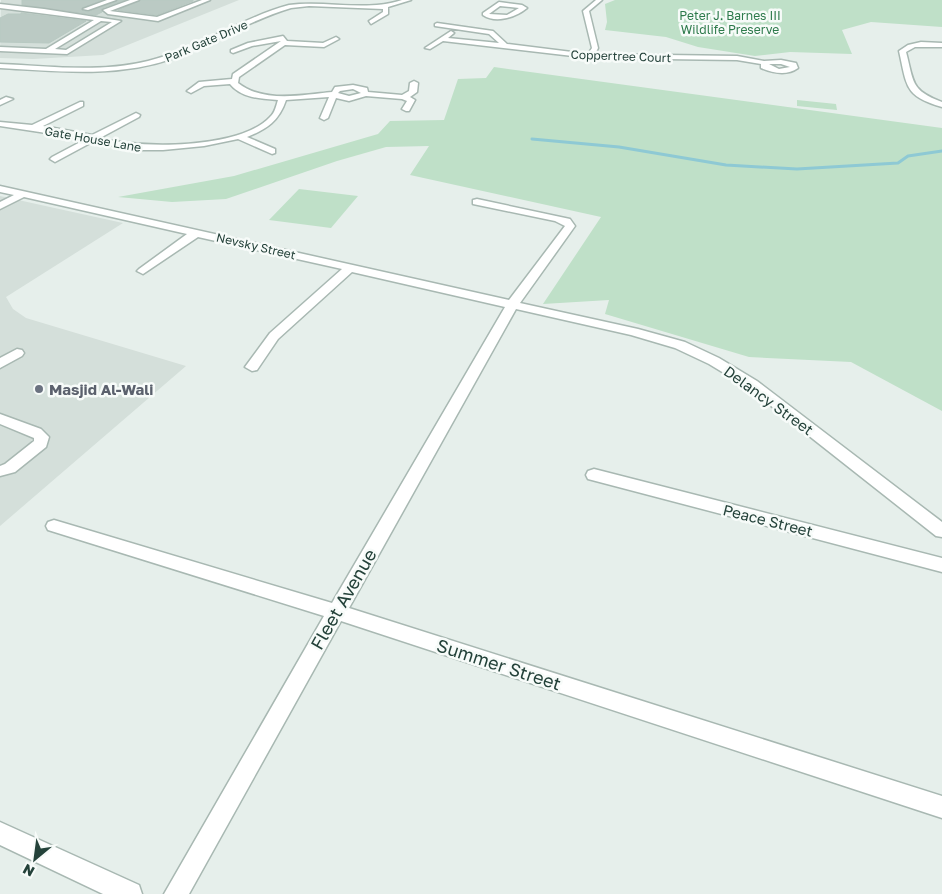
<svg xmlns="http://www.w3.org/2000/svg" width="942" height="894" font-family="'Golos Text',sans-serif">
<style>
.built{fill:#d4dfda}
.green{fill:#bfe0c8}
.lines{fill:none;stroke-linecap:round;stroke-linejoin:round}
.stream{stroke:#8ec9d4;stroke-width:3}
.building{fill:#bbcac4;stroke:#b8c9c2}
.minor-casing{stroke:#a8b8b2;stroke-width:3}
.minor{fill:#fff;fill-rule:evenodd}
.worship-dot{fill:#6b7280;stroke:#f7fbf9;stroke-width:2}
.labels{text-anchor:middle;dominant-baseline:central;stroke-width:5;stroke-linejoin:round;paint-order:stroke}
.far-park-label{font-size:12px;fill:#2d7a4b;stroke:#f7fbf9}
.far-street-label{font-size:12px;fill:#24423a;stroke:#f7fbf9}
.worship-label{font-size:15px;font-weight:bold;fill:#5b616d;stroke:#f7fbf9;text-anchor:start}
.street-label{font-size:15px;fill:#24423a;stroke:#f7fbf9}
.near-street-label{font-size:18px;fill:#24423a;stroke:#f7fbf9}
</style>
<rect width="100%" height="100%" fill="#e6efeb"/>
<path class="built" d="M1,0h238l-136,55 -70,4 -33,-1z
M0,196l123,27 -117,74 7,12 13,9 160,48 -186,160z"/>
<path class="green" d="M615,0h327v27l-71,-5 -29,8 10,24 -62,-2 -35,4 -57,-9 -32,-10 -61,-7 2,-8 -2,-18z
M494,67l448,61v283l-91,-49 -102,-5 -144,-43 4,-14 -66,4 58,-87 -191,-42 19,-29 -43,1 -49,14 -111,38 -54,3 -54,-5 116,-21 144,-42 12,-13 54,-1 14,-41 28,-1z
M797,100l39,4 1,6 -40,-4z
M299,189l59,7 -27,32 -62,-8z"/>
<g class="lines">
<path class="stream" d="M532,139l87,8 107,18 71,4 101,-6 10,-7 34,-5"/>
</g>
<path class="building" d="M22,0h80l-21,8 2,3 5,1 30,-12h7l-23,8v4l-6,3 -74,-10z
M141,0h52v1l-36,14 -39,-5z
M21,13l65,8 -37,22 -49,-1v-24l8,-4h13z"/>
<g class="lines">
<defs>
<path id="minor" d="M107,0h9l-28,10 -5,-1z
M130,0h9l-29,11 47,6 45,-17h8l-52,21 -50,-7 -5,-4z
M402,0h9l-23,7v7l-17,10 -2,-3 14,-9v-3l-74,-3 -18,2c-41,12 -79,36 -120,51 -55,19 -114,12 -171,9v-4c49,2 100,9 148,-3 49,-12 93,-43 141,-56 38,-5 76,7 113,-5z
M596,0h6l-13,11 9,37 -3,6 142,2 27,5 17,-1 15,3 2,5c-11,8 -25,5 -37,0v-4l-24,-4 -147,-2 -147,-17 -13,8 -5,-1 26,-17 3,2 -6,5 51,5 -10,-9 -54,-8v-2l2,-1 56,8 14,13 81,10 4,-6 -9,-37zM769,64h12l9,3 -11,2z
M499,2l23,3 5,3c-11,9 -31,16 -44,7v-2zM500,6l19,2 -12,7 -18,-1z
M0,4l44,5 77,12 -54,33 -67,-3v-4l46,2 48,-29 -94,-12zM101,21l11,1 -46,28 -11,-1z
M283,36l4,5 36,2 13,-6 3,2 -15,8 -39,-2 -46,32 -1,6c25,20 64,12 94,9l3,-5 18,-2 14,3 1,4 34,3 7,-4 1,-8 4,-2 4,2 -1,9 -7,5 5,3 -6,11h-3l-4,-2 5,-8 -5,-2 -36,-3 -17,5 -13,-3 -8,20 -4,2 -4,-2 9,-21 -43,3c-7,21 -19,29 -39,37l28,12v4l-3,1 -34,-15 -34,7 -41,4h-32l-37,-9 -39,21 -5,-3 2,-2 34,-18 -86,-13v-4l32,3 48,-23h3v4l-40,20 49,9 44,-22 4,2 -1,2 -39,21c40,11 140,11 170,-21 5,-4 6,-11 8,-17 -16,-1 -37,-2 -48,-16l-26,2 -13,7 -4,-2 12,-9 33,-3 1,-5 48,-33 -29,5 -19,7 -2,-1v-2l17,-7zM353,89l8,4 -12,3 -11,-3 2,-2z
M921,42l21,1v4h-27l-9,5c8,30 4,38 36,50v5c-38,-11 -35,-21 -43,-56l9,-6z
M6,97l7,2 -13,6v-5z
M0,186l509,114 56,-74 -10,-5 -82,-17v-4l4,-1 93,20 5,7 -55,77 118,26 47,13 34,16 38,23 185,141v15l-6,-1 -189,-149 -38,-23 -34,-16 -44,-13 -115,-26 -167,299 593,188v22l-601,-197 -152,273h-25l160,-278 -276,-86 -2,-4 2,-4 6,-2 278,83 173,-296 -153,-35 -74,67 -21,31 -5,1 -7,-4 25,-34 72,-64 -144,-32 -55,37 -6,-3 2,-2 48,-35 -163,-37 -24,12v-7l14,-7 -14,-3z
M17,349l5,1 2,3 -2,3 -22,12v-10z
M0,414l41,15 8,8 -3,10 -31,25 -15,4v-10l5,-2 29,-23v-3l-34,-14z
M594,469l348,89v14l-354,-93 -2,-4 2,-4z
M0,822l139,63 3,9h-39l-103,-49z"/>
</defs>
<use href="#minor" class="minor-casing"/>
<use href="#minor" class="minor"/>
</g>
<circle class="worship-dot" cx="39" cy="389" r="5"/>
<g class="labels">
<g class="far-park-label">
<text x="730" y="15">Peter J. Barnes III<tspan x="730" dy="14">Wildlife Preserve</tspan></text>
</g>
<g class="far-street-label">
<text transform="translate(206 41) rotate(-23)">Park Gate Drive</text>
<text transform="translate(621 56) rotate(2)">Coppertree Court</text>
<text transform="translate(93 139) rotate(10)">Gate House Lane</text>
<text transform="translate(256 246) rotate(13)">Nevsky Street</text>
</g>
<g class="worship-label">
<text x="49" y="389">Masjid Al-Wali</text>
</g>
<g class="street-label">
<text transform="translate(769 400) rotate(36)">Delancy Street</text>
<text transform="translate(768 520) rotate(14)">Peace Street</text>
</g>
<g class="near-street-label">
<text transform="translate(343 599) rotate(-60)">Fleet Avenue</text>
<text transform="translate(499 664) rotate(18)">Summer Street</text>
</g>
</g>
<g transform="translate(35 859) rotate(209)" stroke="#f7fbf9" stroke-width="4" paint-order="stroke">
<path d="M0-4L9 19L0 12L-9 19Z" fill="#24423a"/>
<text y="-8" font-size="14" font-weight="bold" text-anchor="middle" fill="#24423a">N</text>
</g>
</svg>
